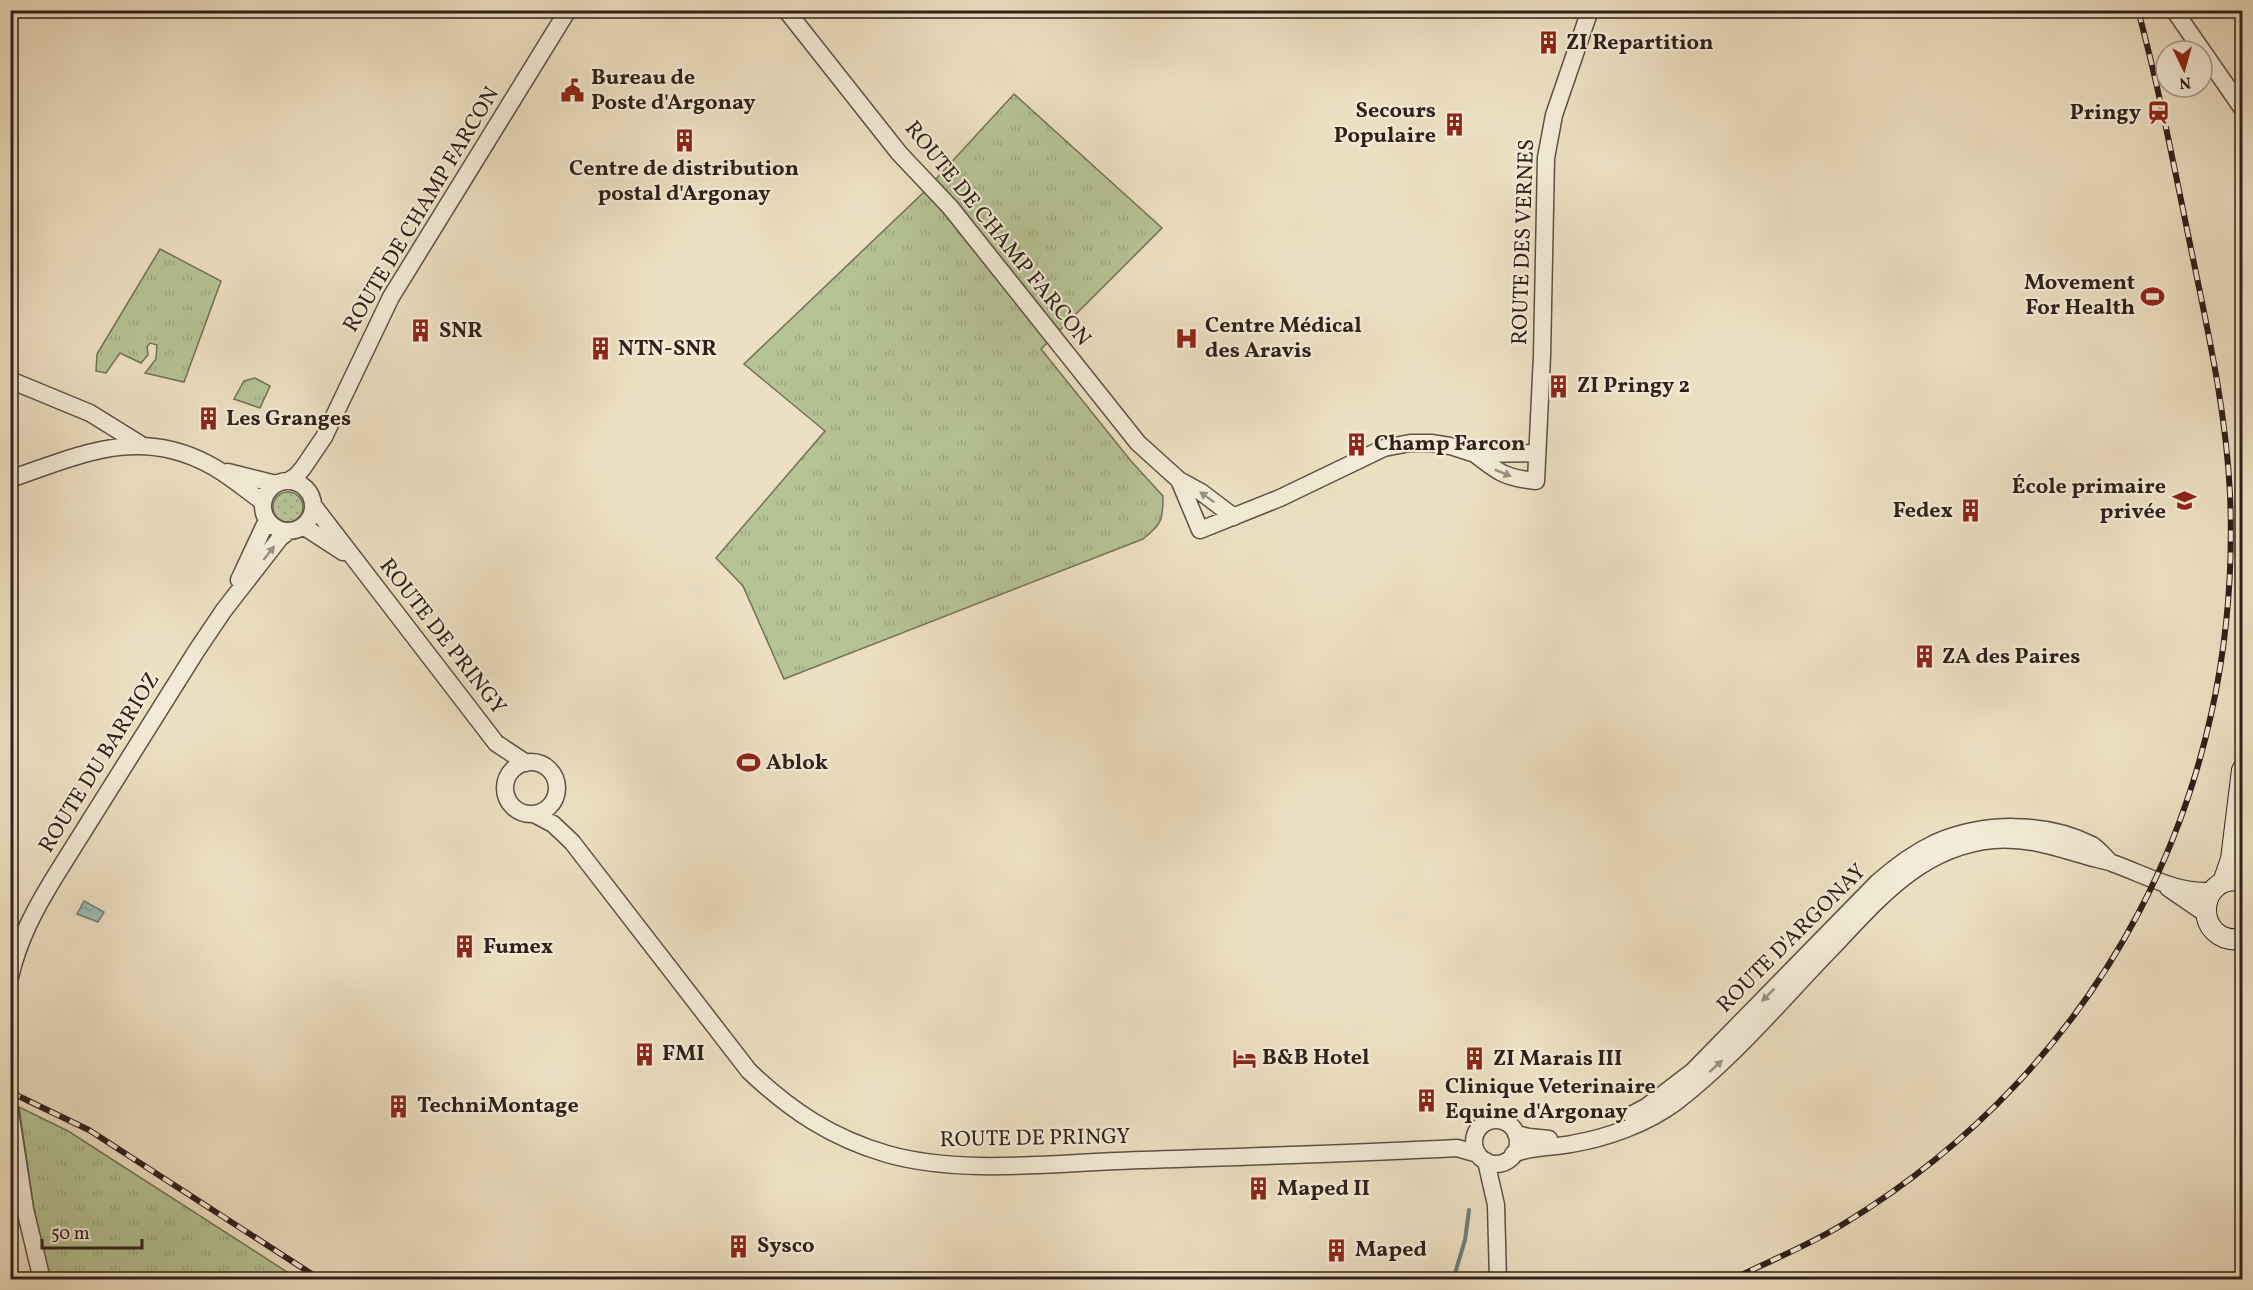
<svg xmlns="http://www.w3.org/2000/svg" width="2253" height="1290" font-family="Vollkorn,serif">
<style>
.grass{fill:url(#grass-tufts);stroke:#727257;stroke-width:1.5}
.park{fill:url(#park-dots);stroke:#727257;stroke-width:1.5}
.water{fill:url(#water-ripples);stroke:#6f7e78;stroke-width:1.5}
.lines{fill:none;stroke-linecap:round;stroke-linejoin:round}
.stream{stroke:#6f7e78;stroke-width:4}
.tertiary-casing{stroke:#5e5043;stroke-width:19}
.secondary-casing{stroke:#2f2019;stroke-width:22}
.tertiary{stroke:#f3ebd7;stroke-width:16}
.secondary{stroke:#f3ebd7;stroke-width:20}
.rail-casing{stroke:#2f2019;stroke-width:6}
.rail{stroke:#f3ebd7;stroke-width:4;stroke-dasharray:11;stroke-linecap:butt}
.oneway{fill:#9b9082}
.labels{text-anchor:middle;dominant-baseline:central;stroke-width:4.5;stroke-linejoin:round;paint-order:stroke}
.poi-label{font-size:22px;font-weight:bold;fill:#2f2019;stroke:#f3ebd7;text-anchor:start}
.street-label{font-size:22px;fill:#2f2019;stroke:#f3ebd7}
</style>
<defs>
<pattern id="grass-tufts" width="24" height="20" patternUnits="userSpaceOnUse" patternTransform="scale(1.5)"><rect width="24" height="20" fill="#b6c395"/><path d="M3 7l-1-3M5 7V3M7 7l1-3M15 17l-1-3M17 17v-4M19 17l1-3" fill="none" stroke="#9da780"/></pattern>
<pattern id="park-dots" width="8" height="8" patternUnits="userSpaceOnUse" patternTransform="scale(1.5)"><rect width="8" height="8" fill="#b6c395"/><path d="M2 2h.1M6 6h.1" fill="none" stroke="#9da780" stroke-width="1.8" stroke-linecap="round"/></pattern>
<pattern id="water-ripples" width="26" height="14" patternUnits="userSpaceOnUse" patternTransform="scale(1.5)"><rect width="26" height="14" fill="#9abcb7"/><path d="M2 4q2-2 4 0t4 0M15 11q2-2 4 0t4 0" fill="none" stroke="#85a19d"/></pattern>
</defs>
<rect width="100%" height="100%" fill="#ede0c2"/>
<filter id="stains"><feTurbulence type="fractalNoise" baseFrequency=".00333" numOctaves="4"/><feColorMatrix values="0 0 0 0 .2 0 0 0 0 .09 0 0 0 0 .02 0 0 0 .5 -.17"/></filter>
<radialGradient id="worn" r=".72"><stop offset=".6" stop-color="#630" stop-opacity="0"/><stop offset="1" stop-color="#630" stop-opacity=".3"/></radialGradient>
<path class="grass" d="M1014,94l148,134 -121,121 90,112 32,35c0,24 -1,28 -20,43l-359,140 -41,-93 -27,-28 109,-127 -81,-67 180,-172z
M160,249l61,32 -37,101 -39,-9 11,-14 1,-14 -7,-2 -3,4 1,8 -7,8 -21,-10 -14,20 -10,-2 1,-17z
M255,378l15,8 -10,22 -26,-9 10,-18z
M19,1107l49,24 230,148h-254z"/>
<path class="park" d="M273 507a15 15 0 1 1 30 0a15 15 0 1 1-30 0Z"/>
<path class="water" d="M84,901l20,11 -6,10 -21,-8z"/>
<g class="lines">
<path class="stream" d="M1453,1280l12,-40 4,-30"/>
<defs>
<path id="tertiary" d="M786,10l113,143 51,54 188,236 41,37 22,12 33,25
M2174,10l68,98
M10,380l80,33 50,31
M1475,454c24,19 31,24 61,27l6,-125 4,-198 8,-43 36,-105
M228,472l48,12
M10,479c70,-24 129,-53 200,-14 19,10 36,25 53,37
M1179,480l21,50 80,-32 104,-50 26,-5h21l19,3 25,8 62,-1
M288,481l8,-5 7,-8 21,-31 67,-140 177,-287
M263 506a25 25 0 1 1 50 0a25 25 0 1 1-50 0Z
M313,505l183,238 30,20
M303,526l40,26
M239,580l28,-60
M505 788a26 26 0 1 1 52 0a26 26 0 1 1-52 0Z
M534,814l19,10 19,18 177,229c42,40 83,67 138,83 70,20 158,10 230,7 113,-4 227,-7 340,-13l21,6
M2168,888l38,26
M10,977c9,-38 24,-66 44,-99l143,-228 27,-40 56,-72 9,-7
M10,1111l15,98 17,71
M1631,1115l15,-8 47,-36 185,-189c17,-15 36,-29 57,-39 48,-21 110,-22 157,2 6,4 12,11 17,16
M1474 1142a22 22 0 1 1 44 0a22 22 0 1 1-44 0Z
M1516,1134l13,3 20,2
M1513,1154c19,-8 38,-6 58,-10 36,-6 75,-20 105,-42 56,-43 103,-99 152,-150 48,-50 91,-105 165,-112 34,-3 61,7 93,16 9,3 18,4 26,7 34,12 63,30 100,28
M1486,1161l10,44 2,75"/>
<path id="secondary" d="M2242,881c-47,-8 -49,64 0,58
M2223,882l8,-23 11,-89"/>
</defs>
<use href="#tertiary" class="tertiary-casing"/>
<use href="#secondary" class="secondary-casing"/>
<use href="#tertiary" class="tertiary"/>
<use href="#secondary" class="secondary"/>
<defs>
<path id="rail" d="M10,1092l79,38 232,150
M1731,1280c38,-19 79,-35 114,-57 257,-157 398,-428 385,-729 -4,-85 -23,-167 -40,-250 -16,-78 -31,-156 -52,-234"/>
</defs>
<use href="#rail" class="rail-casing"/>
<use href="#rail" class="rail"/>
</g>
<defs><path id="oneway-solid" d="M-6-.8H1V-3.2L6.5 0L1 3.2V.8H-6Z" transform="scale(1.5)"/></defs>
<g class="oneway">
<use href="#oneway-solid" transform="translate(1503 473) rotate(22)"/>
<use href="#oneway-solid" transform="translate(1207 497) rotate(-144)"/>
<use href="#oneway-solid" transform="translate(269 553) rotate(-52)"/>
<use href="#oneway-solid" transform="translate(1768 995) rotate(135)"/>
<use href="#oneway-solid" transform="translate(1716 1066) rotate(-42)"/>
</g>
<defs>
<symbol id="building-bare" viewBox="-9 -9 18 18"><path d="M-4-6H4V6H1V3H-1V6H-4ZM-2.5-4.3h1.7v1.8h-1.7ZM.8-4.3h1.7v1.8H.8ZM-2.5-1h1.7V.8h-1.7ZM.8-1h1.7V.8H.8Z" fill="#8f2418" stroke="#f3ebd7" stroke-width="2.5" paint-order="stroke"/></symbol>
<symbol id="civic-bare" viewBox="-9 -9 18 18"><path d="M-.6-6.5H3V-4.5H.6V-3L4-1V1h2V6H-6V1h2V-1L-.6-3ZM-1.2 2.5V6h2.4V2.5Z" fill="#8f2418" stroke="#f3ebd7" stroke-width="2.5" paint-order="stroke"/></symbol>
<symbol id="station-bare" viewBox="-9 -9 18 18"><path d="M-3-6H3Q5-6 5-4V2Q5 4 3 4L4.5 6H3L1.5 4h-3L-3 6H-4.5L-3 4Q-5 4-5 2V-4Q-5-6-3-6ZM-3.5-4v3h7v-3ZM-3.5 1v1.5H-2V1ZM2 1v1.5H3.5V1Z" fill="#8f2418" stroke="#f3ebd7" stroke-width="2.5" paint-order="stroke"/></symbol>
<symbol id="stadium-bare" viewBox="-9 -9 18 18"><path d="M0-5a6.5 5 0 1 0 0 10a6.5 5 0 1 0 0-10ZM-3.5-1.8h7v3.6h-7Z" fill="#8f2418" stroke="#f3ebd7" stroke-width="2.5" paint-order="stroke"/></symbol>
<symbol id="hospital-bare" viewBox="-9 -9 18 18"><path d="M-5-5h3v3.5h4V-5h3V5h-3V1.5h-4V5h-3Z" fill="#8f2418" stroke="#f3ebd7" stroke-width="2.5" paint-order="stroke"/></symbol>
<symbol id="school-bare" viewBox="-9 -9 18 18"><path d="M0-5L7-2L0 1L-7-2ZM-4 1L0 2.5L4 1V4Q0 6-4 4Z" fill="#8f2418" stroke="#f3ebd7" stroke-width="2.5" paint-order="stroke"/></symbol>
<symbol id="hotel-bare" viewBox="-9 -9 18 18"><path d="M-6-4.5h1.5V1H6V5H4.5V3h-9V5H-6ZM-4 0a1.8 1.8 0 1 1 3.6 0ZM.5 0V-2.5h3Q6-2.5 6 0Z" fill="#8f2418" stroke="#f3ebd7" stroke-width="2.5" paint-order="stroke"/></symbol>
</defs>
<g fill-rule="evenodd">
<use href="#building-bare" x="1532" y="26" width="33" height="33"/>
<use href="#civic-bare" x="556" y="74" width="33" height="33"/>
<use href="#station-bare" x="2142" y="96" width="33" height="33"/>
<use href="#building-bare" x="1438" y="108" width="33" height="33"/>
<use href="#building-bare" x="668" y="124" width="33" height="33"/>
<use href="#stadium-bare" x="2136" y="280" width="33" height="33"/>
<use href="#building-bare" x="404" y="314" width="33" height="33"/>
<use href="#hospital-bare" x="1170" y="322" width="33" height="33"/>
<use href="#building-bare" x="584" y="332" width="33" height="33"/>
<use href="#building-bare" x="1542" y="370" width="33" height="33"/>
<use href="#building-bare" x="192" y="402" width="33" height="33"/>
<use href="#building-bare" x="1340" y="428" width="33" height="33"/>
<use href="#school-bare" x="2168" y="484" width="33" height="33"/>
<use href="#building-bare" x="1954" y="494" width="33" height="33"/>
<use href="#building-bare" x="1908" y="640" width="33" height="33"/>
<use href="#stadium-bare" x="732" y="746" width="33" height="33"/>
<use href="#building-bare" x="448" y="930" width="33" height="33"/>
<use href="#building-bare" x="628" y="1038" width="33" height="33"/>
<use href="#hotel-bare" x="1228" y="1042" width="33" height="33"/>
<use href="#building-bare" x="1458" y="1042" width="33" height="33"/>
<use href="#building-bare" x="1410" y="1084" width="33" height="33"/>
<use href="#building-bare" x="382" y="1090" width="33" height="33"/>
<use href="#building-bare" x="1242" y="1172" width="33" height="33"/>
<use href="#building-bare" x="722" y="1230" width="33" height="33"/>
<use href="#building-bare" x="1320" y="1234" width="33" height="33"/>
</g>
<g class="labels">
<g class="poi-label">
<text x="1566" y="43">ZI Repartition</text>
<text x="591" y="78">Bureau de<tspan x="591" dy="25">Poste d'Argonay</tspan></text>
<text x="1436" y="111" text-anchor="end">Secours<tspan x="1436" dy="25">Populaire</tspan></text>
<text x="2141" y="113" text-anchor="end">Pringy</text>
<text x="684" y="169" text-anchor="middle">Centre de distribution<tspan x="684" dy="25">postal d'Argonay</tspan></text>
<text x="2135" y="283" text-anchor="end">Movement<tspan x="2135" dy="25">For Health</tspan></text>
<text x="1205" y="326">Centre Médical<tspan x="1205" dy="25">des Aravis</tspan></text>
<text x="439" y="331">SNR</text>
<text x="618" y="349">NTN-SNR</text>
<text x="1577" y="386">ZI Pringy 2</text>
<text x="226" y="419">Les Granges</text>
<text x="1374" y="444">Champ Farcon</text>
<text x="2166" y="487" text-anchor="end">École primaire<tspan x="2166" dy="25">privée</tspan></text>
<text x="1953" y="511" text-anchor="end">Fedex</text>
<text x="1942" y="657">ZA des Paires</text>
<text x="766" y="763">Ablok</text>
<text x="483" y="947">Fumex</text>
<text x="662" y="1054">FMI</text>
<text x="1262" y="1058">B&amp;B Hotel</text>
<text x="1493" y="1059">ZI Marais III</text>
<text x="1445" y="1087">Clinique Veterinaire<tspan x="1445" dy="25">Equine d'Argonay</tspan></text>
<text x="417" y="1106">TechniMontage</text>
<text x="1277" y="1189">Maped II</text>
<text x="757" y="1246">Sysco</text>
<text x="1355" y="1250">Maped</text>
</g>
<g class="street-label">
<text transform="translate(422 210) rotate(-59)">ROUTE DE CHAMP FARCON</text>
<text transform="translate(997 234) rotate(51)">ROUTE DE CHAMP FARCON</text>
<text transform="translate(1524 242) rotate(-88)">ROUTE DES VERNES</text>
<text transform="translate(442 637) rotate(52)">ROUTE DE PRINGY</text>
<text transform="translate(100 763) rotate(-58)">ROUTE DU BARRIOZ</text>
<text transform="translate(1792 939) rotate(-45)">ROUTE D'ARGONAY</text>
<text transform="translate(1035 1139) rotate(-1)">ROUTE DE PRINGY</text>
</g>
</g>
<rect width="2253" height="1290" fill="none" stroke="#ede0c2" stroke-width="36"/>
<rect x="12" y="12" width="2229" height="1266" fill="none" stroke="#2f2019" stroke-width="3"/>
<rect x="18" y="18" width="2217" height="1254" fill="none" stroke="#2f2019" stroke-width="1.5"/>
<g transform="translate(2184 69) rotate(175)"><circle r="28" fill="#f3ebd7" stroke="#a59a8b" stroke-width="1.5"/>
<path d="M0-4.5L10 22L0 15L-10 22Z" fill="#8f2418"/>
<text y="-9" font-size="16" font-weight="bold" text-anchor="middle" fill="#2f2019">N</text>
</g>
<path d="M42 1239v9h100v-9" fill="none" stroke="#2f2019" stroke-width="3"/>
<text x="51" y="1239" font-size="18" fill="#2f2019" stroke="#f3ebd7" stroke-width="4.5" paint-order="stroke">50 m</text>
<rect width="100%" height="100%" filter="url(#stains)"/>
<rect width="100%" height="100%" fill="url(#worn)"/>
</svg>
